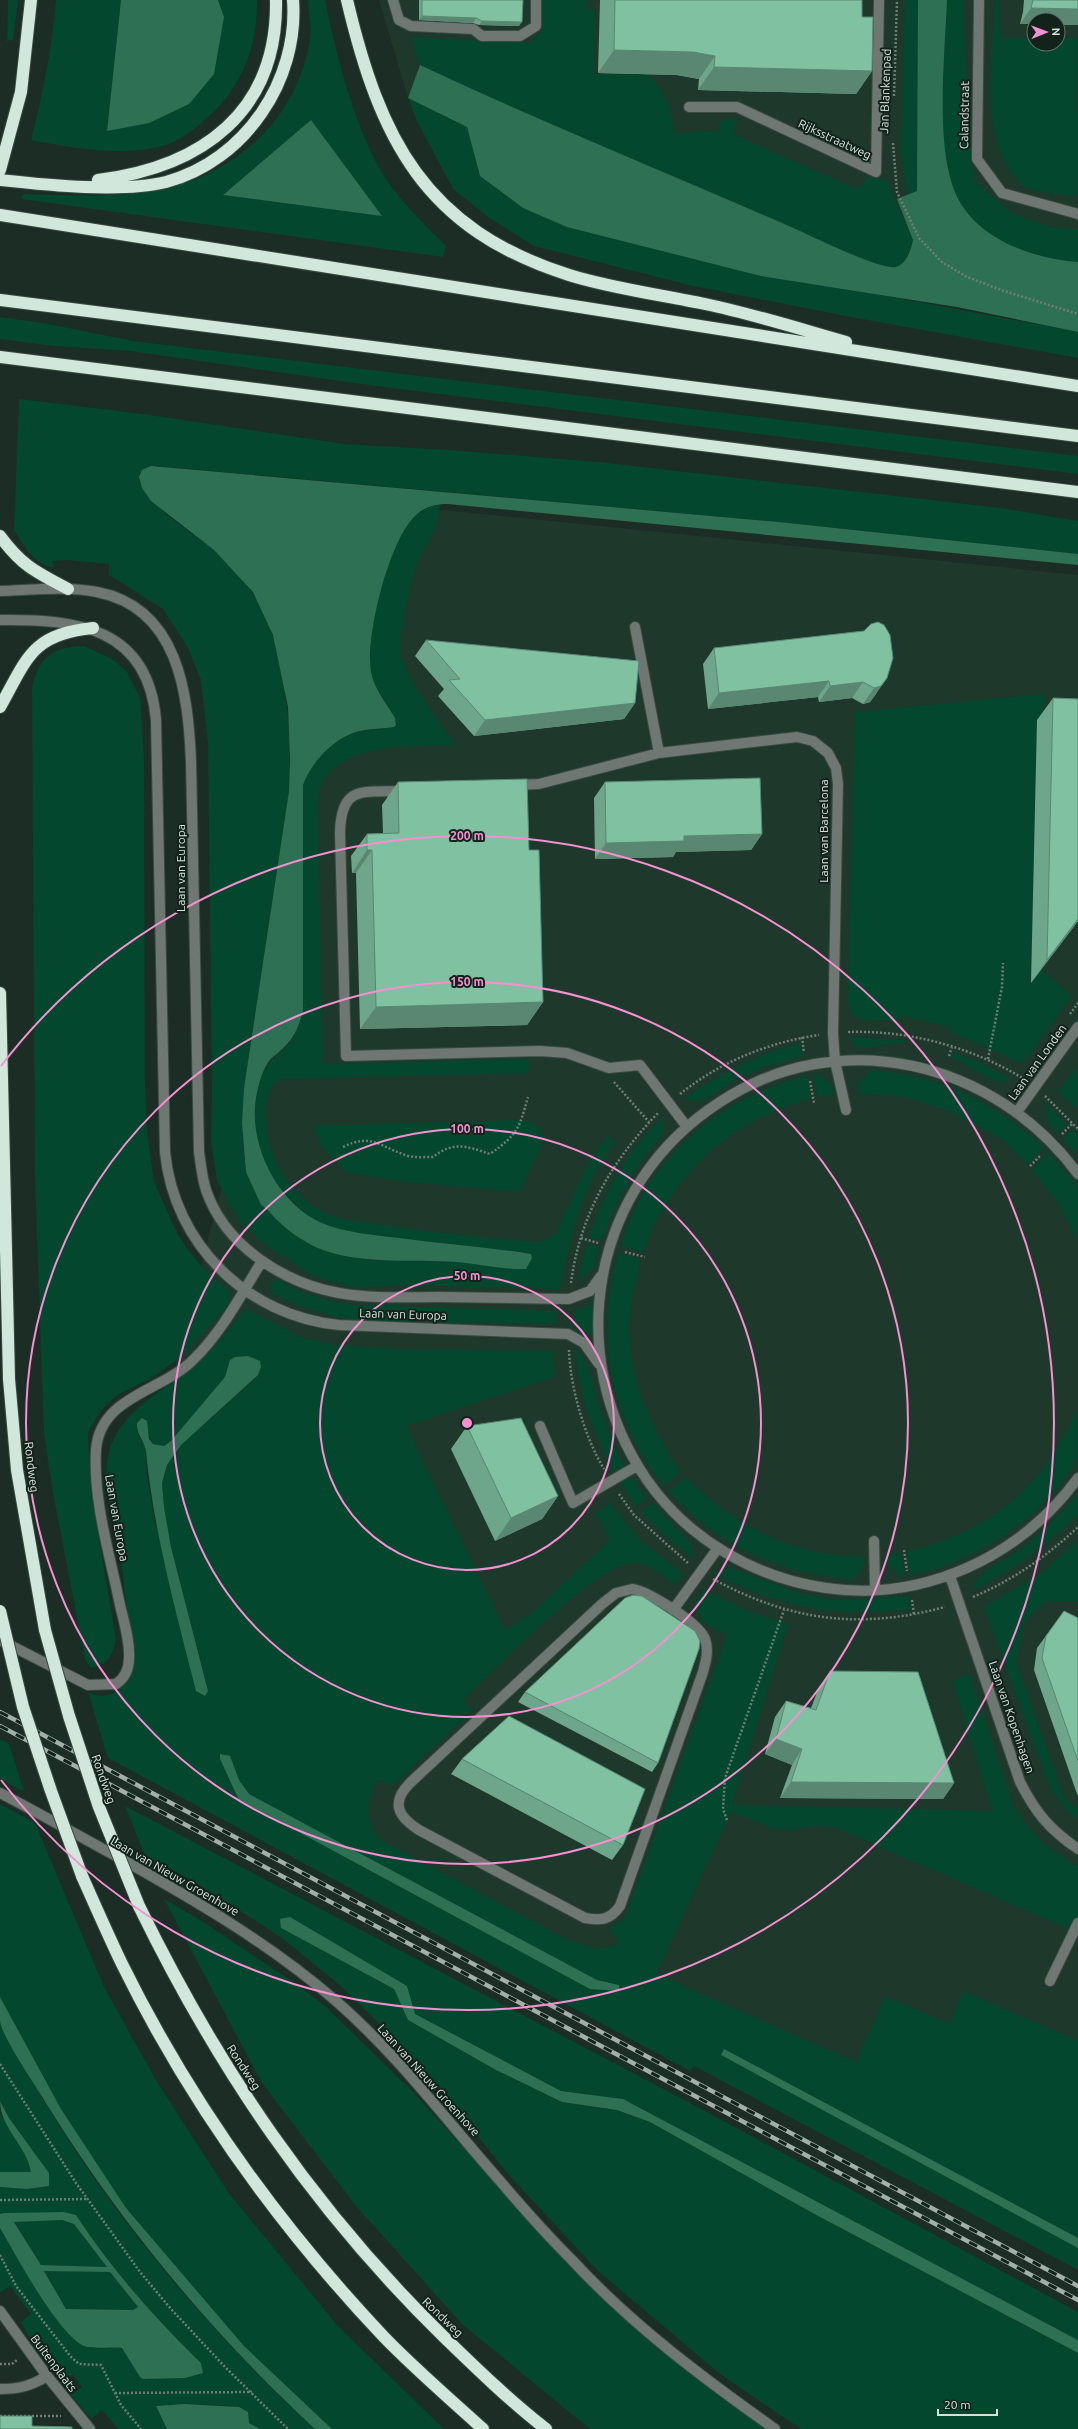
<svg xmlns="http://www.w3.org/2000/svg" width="1078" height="2429" font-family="Ubuntu,sans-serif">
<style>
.built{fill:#1f382c;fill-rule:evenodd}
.green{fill:#03472f;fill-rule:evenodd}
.water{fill:#2e7053;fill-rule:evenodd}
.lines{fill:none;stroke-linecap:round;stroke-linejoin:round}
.minor-casing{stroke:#394a41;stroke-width:12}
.highway-casing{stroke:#394a41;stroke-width:14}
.path{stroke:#6f7d75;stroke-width:2.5;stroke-dasharray:2 2;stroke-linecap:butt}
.minor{stroke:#6f7772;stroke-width:10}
.highway{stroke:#d1e7db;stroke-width:12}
.rail-casing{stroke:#a3afa9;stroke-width:4.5}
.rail{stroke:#12231b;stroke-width:3;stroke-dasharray:9;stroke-linecap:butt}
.highway-bridge-casing{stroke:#394a41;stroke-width:14;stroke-linecap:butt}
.highway-bridge{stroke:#d1e7db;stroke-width:12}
.wall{fill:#6da68a}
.shaded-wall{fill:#598771}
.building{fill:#7fc1a1;stroke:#598771}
.ring{fill:none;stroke:#f690d1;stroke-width:2}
.labels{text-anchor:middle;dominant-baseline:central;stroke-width:4;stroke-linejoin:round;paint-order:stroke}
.street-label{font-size:12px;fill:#d7e1db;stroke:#12231b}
.centre{fill:#f690d1;stroke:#12231b;stroke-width:2}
.ring-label{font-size:12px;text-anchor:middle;font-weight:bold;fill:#f690d1;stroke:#12231b;stroke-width:4;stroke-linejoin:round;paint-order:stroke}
</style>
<rect width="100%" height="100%" fill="#1b2d24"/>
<path class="built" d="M379,0h699v266l-166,18 -26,-4 -478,-182zM1034,20h24v24h-24z
M444,510l634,65v1663l-832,-448 -84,-372 120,-464 47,-437z"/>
<path class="green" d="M8,0h10l-5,41 -4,-1 -2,2z
M56,0h65l-14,130 117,-113 -6,-17h39c1,50 -18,93 -57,124 -9,8 -20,16 -31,20 -41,14 -98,4 -138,-4 12,-47 21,-92 25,-140z
M308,0h17c11,54 26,113 51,162 17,33 45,59 70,84l-3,11 -422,-58 2,-5c44,1 87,4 130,-3 80,-14 144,-70 157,-152 2,-12 -2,-27 -2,-39zM311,121l70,94 -157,-20z
M542,0h45v9l8,1 -1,64 54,1c19,19 24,32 26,59l31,-3 12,1 3,-9 7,-4 11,1 -6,14 124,55 6,-3 5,-9 19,3 27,60c-2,9 -6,24 -17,27 -12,4 -81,-29 -96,-36 -126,-56 -255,-107 -380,-166l-10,-28 120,6 12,-12z
M905,0h13l-1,191 -9,4 -7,-42z
M947,0h16l8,166 6,18 35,29 41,15 25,1v33c-50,-4 -110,-26 -126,-78 -16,-50 -7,-131 -5,-184z
M995,0h4l2,38h33v6h24v-6h20l-2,74h2v76l-4,9c-11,-2 -43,-5 -50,-11 -48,-38 -31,-132 -29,-186z
M408,98l59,29 13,49 43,32 354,86 201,38v26l-227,-41 -158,-31 -159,-40 -46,-29 -35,-28 -36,-68z
M0,317l49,7 84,17 945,115v18l-702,-88 -246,-35 -76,-5 -54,-7z
M19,399l124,15 201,30 105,6 150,12 402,46 77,13v33l-299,-32 -611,-55 -10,-1 -18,7c-5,25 54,61 73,76 9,7 18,19 27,28 47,50 52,148 49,214l-45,297 -1,57 3,27 15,33 6,3 9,11 93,41 88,2 57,7 18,-11 -1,-4c-43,-7 -88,-10 -132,-16 -25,-3 -53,-5 -77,-15 -27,-12 -60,-53 -66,-83 -3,-14 -1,-37 2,-51 5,-27 18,-30 33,-48 7,-10 10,-20 12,-31v-225c8,-24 33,-49 57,-54 13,-3 26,0 36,-8 -5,-18 -22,-32 -25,-52 -5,-34 16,-122 38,-149 8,-9 18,-16 31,-18l-4,24 -16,29 -9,25 -9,47 -2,26 15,32 40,58c-38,2 -114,-3 -133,38 -5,10 -4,22 -4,33l5,248 206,-5v14l-246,6c-16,5 -17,23 -17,38 0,35 20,75 53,93 18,10 43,12 64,15 51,7 102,13 153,17l13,-3 8,-8 26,-58 24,-37 9,6c-33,37 -47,100 -56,147l-163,-4 -40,3 -42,-11 -47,-30 -28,-25 -23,-41 -6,-40 1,-48 -4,-349 -7,-64 -13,-32 -25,-39 -54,-34v-11l-43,-4 -14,1 2,7c-20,-4 -30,-22 -40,-38z
M84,646l30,14 13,12 13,26 4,59 1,326 2,49 7,50 23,51 12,18 13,16 27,24 1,8 -3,8 -46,50 -31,22 -33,16 -16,15 -13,22 3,62 25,144c-3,16 -7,27 -25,30l-6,-9 -32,-166 -9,-59 -9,-256 -3,-490c7,-32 21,-41 52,-42z
M1045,694l-1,38h-7l-6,250 10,-12 31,26 -46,63 -5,4 -71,-31 1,-5 -52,-11 -2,5c-20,-1 -49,6 -49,-22l7,-287z
M847,1037l58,3 -1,3c-10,0 -42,6 -45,5 -4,-2 -8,-8 -12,-11z
M800,1043l3,13 -41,12 -24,10 -37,24 -18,-3c37,-26 74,-44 117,-56z
M952,1052l29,11 30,17c-3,1 -8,3 -12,2 -12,-2 -33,-19 -48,-25z
M1078,1065v45l-20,-18z
M868,1070c68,4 127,32 176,78l-17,16 -25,-25 -53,-28 -45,-14 -46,-4 -1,-9 11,-9z
M820,1073l1,4 12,9 1,9 -16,2 -5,-22z
M807,1076l4,23c-80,20 -140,76 -168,154l-22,-6c23,-86 101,-152 186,-171z
M1044,1102l23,22 -10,9 -9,-11z
M663,1117v17c-31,37 -45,61 -61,107l-13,-4c19,-50 35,-83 74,-120z
M520,1120c13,2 23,6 23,21l-23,51 -123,-11 -51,-9 -25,-26 -8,-20z
M1072,1129l6,7v19l-15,-16z
M1048,1153l23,25 7,13v51l-19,-38 -28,-35z
M587,1244l12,3 -5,20 -16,15z
M619,1253l22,6c-4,18 -9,36 -11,54 -5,57 19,114 51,159l-17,14c-53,-63 -71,-155 -45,-233z
M277,1279c24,15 48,22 76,26l203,6v13l-186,-3 -33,-4 -38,-11 -25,-12 -5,-9z
M594,1302v35l-19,-11v-16l9,-2z
M246,1309l54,28 35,8 59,4 159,2 2,26 -149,49 99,204 28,-18 77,-72 -14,-26 14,-11 29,36 44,35 -8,11c-12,-9 -25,-22 -42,-22 -36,0 -139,108 -169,136l7,13 -78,73 -17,-4c-9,20 -12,43 5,59l187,100 29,9 22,-5 -10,-16 13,-7 4,-6 101,-280 -25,-13 -7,-20 8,-13 45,22 40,13 -56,181 260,6 -39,-130 16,-8 45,134 14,20 19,20 31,20v66l-244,-106 -21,-1 -21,4 -18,-1 -43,-17 -75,162 200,88 29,-66 64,28 14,-33 115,50v229l-384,-204 -4,5 -582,-313 -20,-66c21,11 41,-4 45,-28l-16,-142c-8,-11 -8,-24 -10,-37 -7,-71 54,-88 97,-128 15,-14 28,-32 42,-48zM228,1365l32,6 -8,11 -71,63 -14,20 -5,18 2,24 7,40 37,143 -53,-168 -8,-46 -2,-29 -7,-13 -1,-11 11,11 5,10 11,2 7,-5 54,-64z
M575,1349c17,14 16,35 23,55 6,16 13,32 19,48 8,17 19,32 30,46l-11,9c-33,-49 -55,-99 -61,-158z
M1078,1407c0,11 0,42 -1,51 -27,56 -107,108 -167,117l-4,-23c84,-21 138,-64 172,-145z
M686,1477c48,49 105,79 177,79v11l-10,13c-77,-8 -131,-32 -185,-89z
M1078,1493v21c-35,35 -63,55 -107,77 11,-26 35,-29 55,-46 19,-15 37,-33 52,-52z
M652,1503l39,40 3,16 -22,-17 -31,-30z
M1078,1540v61h-32l-21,21 -9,40 49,137 13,10v12l-10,-9 -17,-22 -67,-183 59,-35z
M900,1553l5,23 -7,1v-3l-10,-8 -2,-11z
M728,1567l68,25 39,8 73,-4 3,13c-77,9 -129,-1 -198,-35z
M0,1739l9,5 15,48 -24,-13z
M0,1804l35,19 69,164 53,95 73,113 108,131 106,103h-112l-88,-83 -118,-138 -65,-99 -55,-101 -6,-11z
M125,1806l552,290 401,216v28l-455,-241 -62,-8 -146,-77 -8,-28 -126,-58 113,61 14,31 88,50 66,32 55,8 33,12 168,94 260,137v76h-277l-81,-55 -123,-104 -89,-96 -79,-99 -45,-47 -47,-45 -55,-45 -29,-19 -62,-39 -46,-25z
M164,1899l38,22 97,65 26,20 88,86 174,192 121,102 65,43h-183l-128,-105 -106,-118 -94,-123z
M0,2022c79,153 188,291 315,407h-55l-11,-6 -18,-17 -47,-2 -28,2 11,23h-49l-16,-19 -11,9 -20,-24 11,-8 -9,-12 -11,7 -27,-34 -14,-26 10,-8 -21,-28 -10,7v-65l47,76 42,44c11,-2 28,-5 36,4l76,11c-46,-46 -90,-94 -125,-148l-12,-3 -64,2v-27l27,2 22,-3v-13l-40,-55 -9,-17z
M0,2113l30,48 1,11h-31z
M62,2220l12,3 34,44 -67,-2 -27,-44z
M44,2270l66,2 28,35 -5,3 -67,-1z"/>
<path class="water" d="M121,0h97l6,17 -10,57 -25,30 -40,19 -42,8z
M918,0h29c-2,53 -11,134 5,184 16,52 76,74 126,78v70l-121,-25 -196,-31 -194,-49 -44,-19 -43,-32 -13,-49 -59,-29 12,-33c125,59 254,110 380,166 15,7 84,40 96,36 11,-3 15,-18 17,-27l-16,-41 20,-8z
M311,120l71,96 -159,-21z
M151,466l628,56 299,32v11l-630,-61c-13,0 -24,3 -33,12 -26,24 -50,122 -44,156 3,17 16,32 24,46l1,7 -2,2c-11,2 -23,1 -34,4 -24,5 -49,31 -57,54v225c-4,17 -9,29 -23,41 -4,4 -10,7 -13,13 -6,10 -9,23 -11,34 -8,47 22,106 66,125 24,10 52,12 77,15 44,6 89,9 132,16l1,4 -6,11c-22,1 -46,-5 -69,-7 -44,-3 -111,4 -149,-19 -11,-6 -23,-15 -32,-24 -5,-5 -8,-10 -15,-14l-15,-33 -4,-49 2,-35 45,-297 1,-31 -2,-53 -15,-72 -20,-43 -39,-42 -63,-49 -9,-13 -3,-11 3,-7z
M248,1356l12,5 1,6 -3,8 -77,70 -14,20 -5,18 2,24 7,40 37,144 -3,5 -9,-5c-20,-79 -42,-158 -50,-239 -1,-11 -10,-17 -9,-29l5,-5 5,3 2,18 4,5 11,2 7,-5 54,-64 5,-17 5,-3z
M220,1754l10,2 9,24 10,14 348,186 22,5v6l-29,-2 -351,-189 -19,-41z
M290,1917l117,69 8,28 146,77 62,8 455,241v13l-260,-137 -168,-94 -33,-12 -55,-8 -66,-32 -88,-50 -14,-31 -113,-61 -1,-9z
M0,1997l61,112 65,99 118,138 88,83h-17c-103,-95 -192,-203 -266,-321 -10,-18 -47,-70 -49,-87 0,-8 0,-16 0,-24z
M724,2049l354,189v10l-357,-193z
M0,2101l9,17 40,55v13l-22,3 -27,-2v-15h31c-4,-26 -31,-44 -31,-71z
M64,2212l12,3c35,54 79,103 125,148l2,10 -18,5 -42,1 -3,-2 -18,-29c-10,-2 -32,2 -40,-3 -27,-16 -65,-88 -82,-117v-14l4,-1zM62,2220l12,4 33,43 -66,-2 -27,-43zM44,2271l66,1 28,35 -5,3 -67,-1z
M184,2404l55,3 9,5 1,11 11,6h-93l-11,-23z"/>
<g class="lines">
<defs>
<path id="minor" d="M393,0l6,20 12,6 62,3 9,7h38l16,-10v-26
M979,0l-2,159 25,34 76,21
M689,107h48l139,65 3,-172
M0,591c32,-1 65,-5 97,1 82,16 91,102 94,169l8,391c2,13 3,26 7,38 19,56 78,93 133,103 33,6 67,4 100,4 44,1 87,1 130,2l21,-8 11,-15
M0,620c77,-1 148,7 156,100l9,432c9,92 82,164 174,173l229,9 16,9 15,21
M635,627l24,126
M515,785l24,-1 120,-31 138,-16 16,4 15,12 8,15 2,16 -5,249 2,28 11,49
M404,791c-40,2 -63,-8 -64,42l6,223 194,-5 27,2 42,15 31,-3 47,62
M1017,1112l61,-85
M1078,1174c-83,-113 -238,-151 -358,-72 -129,83 -159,253 -73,378 41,59 108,98 179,108 98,14 194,-31 252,-110
M540,1426l33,77 64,-37
M874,1541l1,49
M950,1576l70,206c16,31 29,47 58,67
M632,1589c16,2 67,34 73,50 4,11 1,22 -2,33l-83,234c-10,14 -19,15 -35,12l-166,-88c-22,-14 -28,-28 -9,-47l192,-179 14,-11z
M673,1610l45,-62
M0,1640l88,45 28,-1c9,-6 13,-15 13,-26 1,-17 -5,-36 -9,-53 -10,-50 -27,-103 -24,-155 4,-54 65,-58 97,-90 29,-28 48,-65 69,-99
M0,1793c39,20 77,42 116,63 77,43 153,87 220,145 62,54 110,119 164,180 23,27 47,54 72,79 60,65 131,118 203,169
M1050,1981l28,-58
M0,2311l47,65 43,53
M0,2389c19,0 31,-3 47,-13"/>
<path id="highway" d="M347,0c33,139 77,229 222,275 41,13 93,20 136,29 48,10 95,25 141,38
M0,170l21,-78 10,-92
M0,180c47,5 121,13 166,2 79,-21 133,-102 127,-182
M98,180c104,-13 180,-68 178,-180
M0,215l1078,171
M0,300l1078,136
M0,357l1078,135
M0,536c22,30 36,36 68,53
M0,707c27,-48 31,-73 93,-79
M0,993l9,386 8,91 28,160
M82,1876c13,29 26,59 40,88 67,136 158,263 262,373 31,32 66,62 99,92
M139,1906c79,162 175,304 305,431 33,32 66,64 102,92"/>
</defs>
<use href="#minor" class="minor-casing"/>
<use href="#highway" class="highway-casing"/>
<path class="path" d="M894,96l3,-96
M893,143l4,49 22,46 23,24 25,15 34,13 77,24
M1070,1014l8,-11
M848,1032c61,-2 124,15 176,47
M802,1037l2,16
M949,1056l3,-9
M988,1059l14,-72 1,-24
M810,1081l4,22
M614,1082l35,40
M680,1094c40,-32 89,-52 139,-59
M1045,1096l33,33
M1062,1134l11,-11
M343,1147c28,-14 36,-1 62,8 8,3 19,2 28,2 21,-16 33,-11 57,-3 28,-20 29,-25 38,-57
M1030,1166l11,-11
M581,1238l17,5
M625,1252l20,5
M571,1283c9,-68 40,-121 87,-170
M569,1350c1,37 16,88 35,119
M619,1494l15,21 55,49
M904,1550l3,21
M713,1579c78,42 146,51 232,28
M973,1597c40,-17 73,-40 105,-70
M912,1600l2,15
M727,1820l-4,-11 2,-31 59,-168
M0,2064l76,119 64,89 31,37 55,59 62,61
M0,2200l88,-1
M0,2255l16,31 55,71 8,7 22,1 20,40 20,24
M0,2364h12l5,-4
M115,2393l137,-1
M0,2416h61"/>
<use href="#minor" class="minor"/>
<use href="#highway" class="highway"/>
<defs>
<path id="rail" d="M0,1712l1078,574
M0,1726l1078,574"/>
</defs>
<use href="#rail" class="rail-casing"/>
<use href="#rail" class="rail"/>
<defs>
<path id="highway-bridge" d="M0,1611l23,96 28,84 31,85
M45,1630l24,86 30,91 40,99"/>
</defs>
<use href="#highway-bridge" class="highway-bridge-casing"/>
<use href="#highway-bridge" class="highway-bridge"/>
</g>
<path class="wall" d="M419,0h104l-4,26 -40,-1 -6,-2 -54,-3z
M600,0h262v17l10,54 -16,23 -158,-4 1,-11 -22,-4 -79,-2z
M1024,0h54v25h-20l-24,-5v4h-14l3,-12z
M864,631l12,63 -6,8 -7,2 -11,-6 -33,4 -1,-5 -110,12 -5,-45 11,-16z
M426,640l209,63 -11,16 -150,17 -36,-40 6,-7 -29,-33z
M1053,698l25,1v222l-47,62 6,-263z
M398,782l131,68 14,152 -16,23 -167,4 -4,-156h-4l-1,-17 16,-22 16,-1 -1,-28z
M605,782l157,52 -11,16 -75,2 -3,5 -78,2 -1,-61z
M467,1426l91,70 -16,23 -47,22 -44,-92z
M1064,1611l14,7v177l-1,-1 -43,-124 3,-22z
M830,1671l124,112 -11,16 -163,-1 12,-33 -27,-11 10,-37 11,-16 25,7 8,-21z
M525,1692l133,71 -6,9 -134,-70z
M462,1759l161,86 -11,15 -161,-86z"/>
<path class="shaded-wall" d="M1031,8l47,1v16h-20v-5h-24v4h-14z
M422,16l54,2 -3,5 -54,-3z
M482,21l40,1 -3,4 -40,-1z
M614,50l79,2 22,4 -16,23 -22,-4 -79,-2z
M714,67l158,4 -16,23 -158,-4z
M887,678l-11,16 -6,8 -7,2 11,-16z
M829,681l-11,16 -110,12 11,-16z
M863,682l-11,16 -33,4 11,-16z
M635,703l-11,16 -150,17 11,-16z
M762,834l-11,16 -75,2 -3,5 -78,2 11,-16 78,-7z
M367,850h5l-16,23h-4z
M1078,919v2l-5,7 -42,55 16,-23z
M543,1002l-16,23 -167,4 16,-22z
M558,1496l-16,23 -47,22 16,-23z
M776,1739l26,10 -10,16 -27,-11z
M791,1782l163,1 -11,16 -163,-1z"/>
<path class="building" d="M422,0h101l-1,22 -40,-1 -6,-3 -54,-2z
M615,0h247v17h11l-1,54 -158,-4 1,-11 -22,-4 -79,-2z
M1033,0h45v9l-47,-1z
M878,622l6,3 6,10 3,23 -6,20 -6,8 -7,2 -11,-6 -33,4 -1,-5 -110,12 -5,-45 150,-17 7,-7z
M426,640l213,21 -4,42 -150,17 -36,-40 11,-1z
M1053,698l25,1v220l-31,41z
M760,778l2,56 -78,2v5l-78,2 -1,-61z
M527,779l2,71h10l4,152 -167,5 -4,-157h-5v-16l32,-1 -1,-51z
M521,1418l37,78 -47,22 -44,-92z
M633,1595l9,1 53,35 5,10 -1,8 -41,114 -133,-71 100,-94z
M1064,1611l14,7v143l-36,-103 4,-22z
M830,1671l88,1 36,111 -163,-1 11,-33 -26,-10 10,-38 30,9z
M509,1716l136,73 -22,56 -161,-86z
M0,2416h32v10l40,1v2h-72z"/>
<g class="ring">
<circle cx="467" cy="1423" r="147"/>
<circle cx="467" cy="1423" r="294"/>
<circle cx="467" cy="1423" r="441"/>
<path d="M1 1066A587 587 0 1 1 1 1780"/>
</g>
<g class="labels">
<g class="street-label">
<text transform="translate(885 91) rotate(-88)">Jan Blankenpad</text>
<text transform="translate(964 115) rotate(-89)">Calandstraat</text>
<text transform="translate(835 139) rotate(25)">Rijksstraatweg</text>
<text transform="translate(823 831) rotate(-90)">Laan van Barcelona</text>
<text transform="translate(180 868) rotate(-90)">Laan van Europa</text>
<text transform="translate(1037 1062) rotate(-54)">Laan van Londen</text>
<text transform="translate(403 1314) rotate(2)">Laan van Europa</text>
<text transform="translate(32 1467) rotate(83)">Rondweg</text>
<text transform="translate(117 1518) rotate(80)">Laan van Europa</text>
<text transform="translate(1012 1717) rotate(71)">Laan van Kopenhagen</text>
<text transform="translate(104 1779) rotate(71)">Rondweg</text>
<text transform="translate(175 1876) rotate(30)">Laan van Nieuw Groenhove</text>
<text transform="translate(244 2067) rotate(57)">Rondweg</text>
<text transform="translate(429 2080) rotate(48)">Laan van Nieuw Groenhove</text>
<text transform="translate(443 2317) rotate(44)">Rondweg</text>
<text transform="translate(54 2363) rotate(53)">Buitenplaats</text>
</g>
</g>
<circle cx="467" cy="1423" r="6" class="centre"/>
<g class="ring-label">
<text x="467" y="840">200 m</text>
<text x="467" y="986">150 m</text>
<text x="467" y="1133">100 m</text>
<text x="467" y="1280">50 m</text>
</g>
<g transform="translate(1046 32) rotate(89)"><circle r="19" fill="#12231b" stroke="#616f68"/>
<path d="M0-3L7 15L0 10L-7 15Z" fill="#f690d1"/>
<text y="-6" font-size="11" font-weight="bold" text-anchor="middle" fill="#d7e1db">N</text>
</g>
<path d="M938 2409v6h59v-6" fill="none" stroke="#d7e1db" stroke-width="2"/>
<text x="944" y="2409" font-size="12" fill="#d7e1db" stroke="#12231b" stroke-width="3" paint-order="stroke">20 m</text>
</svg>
